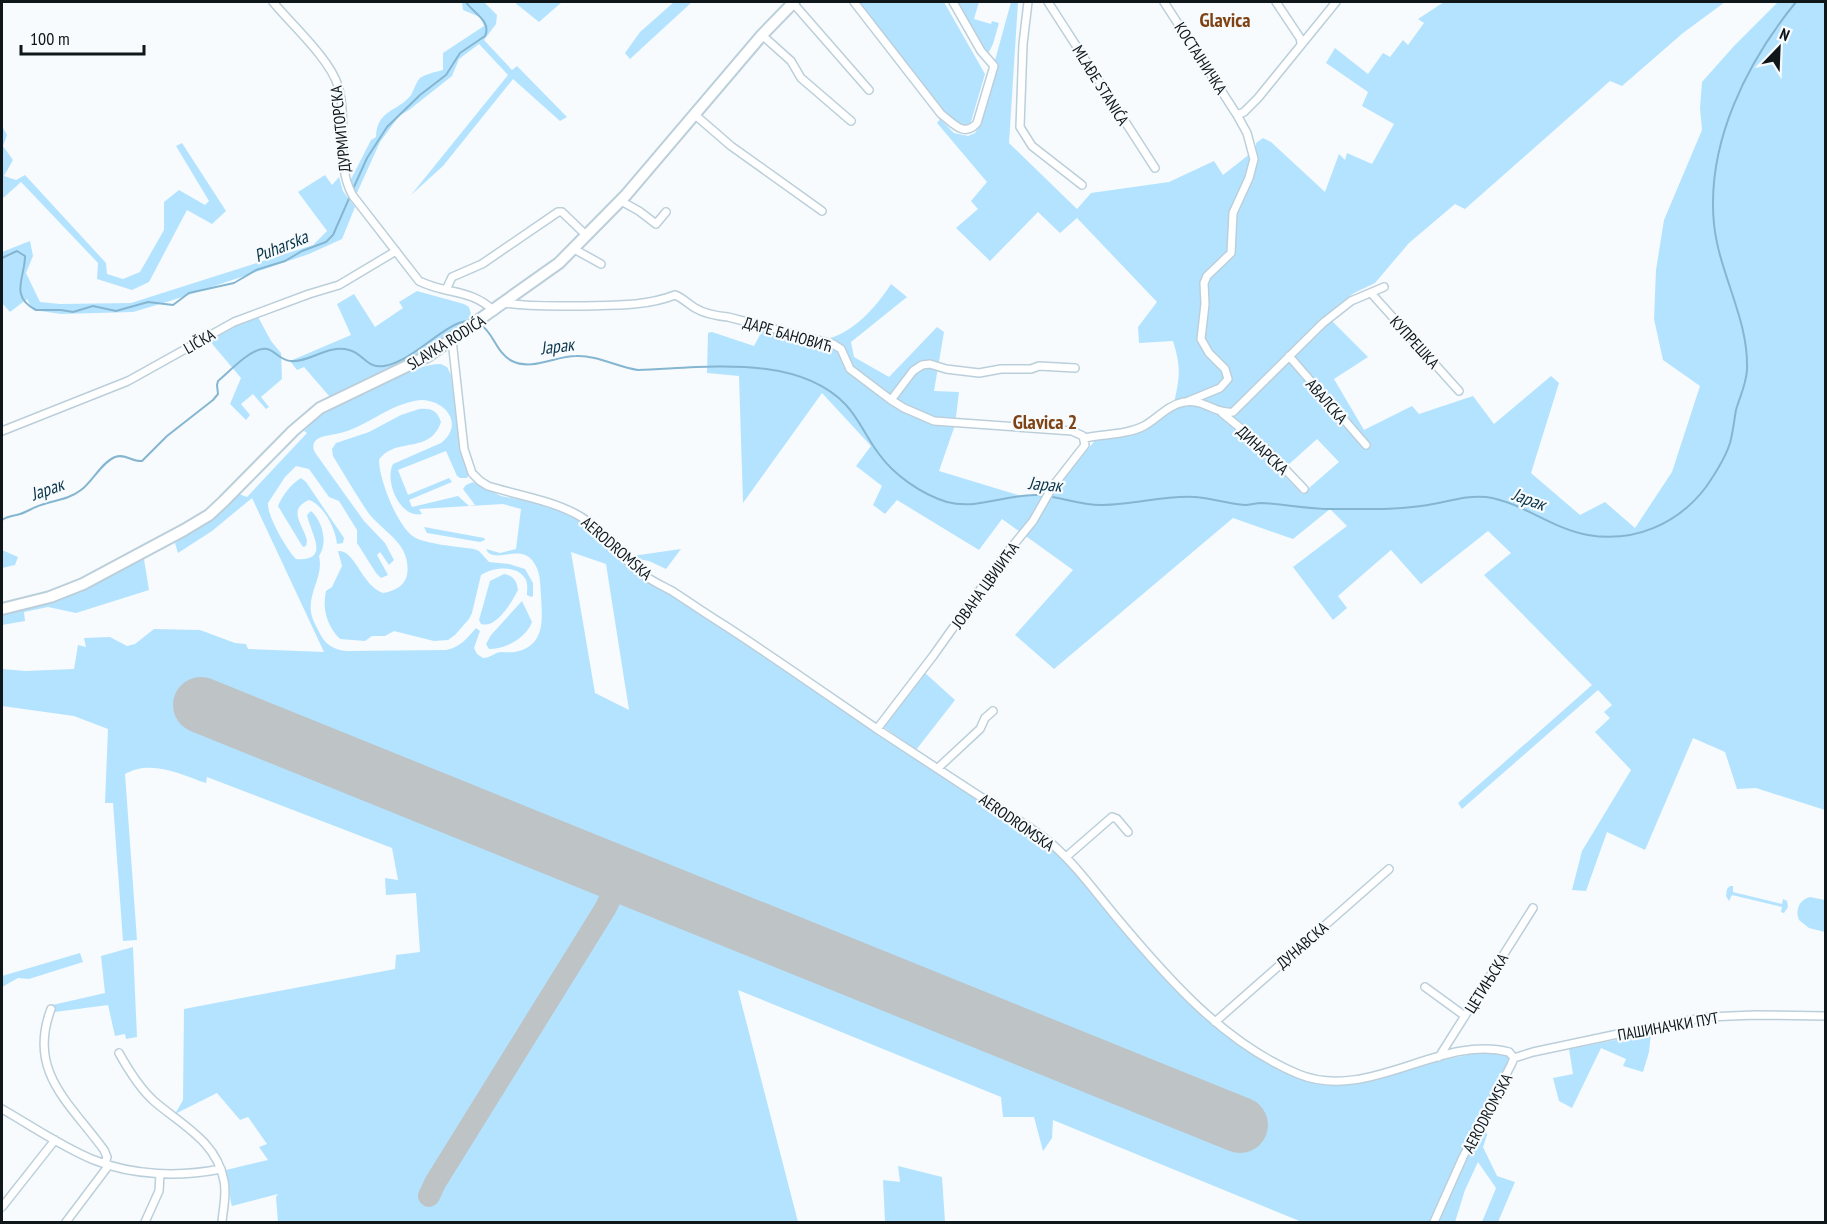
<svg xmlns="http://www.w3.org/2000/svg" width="1827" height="1224" font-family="'PT Sans Narrow',sans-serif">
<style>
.green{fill:#b4e3ff;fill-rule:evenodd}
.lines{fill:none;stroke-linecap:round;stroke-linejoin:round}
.stream{stroke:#85b6d1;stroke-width:2}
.taxiway{stroke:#bec4c6;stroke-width:22}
.runway{stroke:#bec4c6;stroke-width:56}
.minor-casing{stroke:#bbcfdb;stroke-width:10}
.primary-casing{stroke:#bbcfdb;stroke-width:14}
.minor{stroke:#fff;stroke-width:7}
.primary{stroke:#fff;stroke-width:10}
.labels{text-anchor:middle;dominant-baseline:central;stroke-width:4.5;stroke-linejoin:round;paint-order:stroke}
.street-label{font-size:16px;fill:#0f171b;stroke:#f7fbfd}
.water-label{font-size:18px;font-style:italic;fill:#0a3549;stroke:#f7fbfd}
.quarter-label{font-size:20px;font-weight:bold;fill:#7e4214;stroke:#f7fbfd}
</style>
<rect width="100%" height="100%" fill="#f7fbfd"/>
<path class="green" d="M462,2h22l13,13 -1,9 -12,16 28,30 5,-4 50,51 -7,4 -47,-42 -70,87 -32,29 97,-120 -29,-31 -20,15 -7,17 -43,34 -10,6 -19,26 -24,53 -7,-12 22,-43 5,-3c1,-28 22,-25 35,-42 3,-5 5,-13 9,-17 6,-4 16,-6 23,-8v-17l41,-27 -4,-9 -17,-7z
M514,2h48l-23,20z
M674,2h18l-62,57 -5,-6 15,-21z
M856,2h88l41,72 -15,51 -7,3 -9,-3z
M954,2h25l-5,17 17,5 1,-3 7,2 -6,21 -4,8h-3z
M1011,2h7l-9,141 68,66 14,-16 78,-11 45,-21 9,14 33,-26v-6l7,-5 8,4 54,50 14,-38 6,6 2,-7 25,11 22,-40 -32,-18 6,-14 -42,-29 9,-15 33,26 15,-21 7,4 13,-17 5,5 16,-22 -6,-4 26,-17h281l-42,31 -61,53 -12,-5 -145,128 -10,-5 -46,39 -34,40 -21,10 -28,22 42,42 -34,22 30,51 48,-24 7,8 54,-18 21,28 57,-48 8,7 -28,90 49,42 25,-13 30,26 37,-56 28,-86 -37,-26 -9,-41 2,-49 8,-50 38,-90 -2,-22 2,-26 32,-36 44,-44h47v808l-69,-22 -19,1 -12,-37 -32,-14 -48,112 -38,-18 -21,59 -14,-1 10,-39 49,-81 -36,-38 15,-14 -6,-6 8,-7 -14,-15 -136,119 -4,-6 134,-118 -108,-110 27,-22 -23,-22 -67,53 -30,-34 -53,46 9,12 -14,12 -40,-53 54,-41 -17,-17 -37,30 -60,-21 -179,151 -39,-34 58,-65 -71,-51 -23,31 -82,-50 -12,14 -12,-9 9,-19 -26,-20 15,-20 -49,-53 -79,110 -4,-127 -32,-3 1,-40 4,-1 42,14 10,-19c14,3 47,14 60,12 27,-3 53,-33 67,-55l16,13 -56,45 3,15 35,20 48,-50 7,5 -10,59 25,1 -4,33 -16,46 82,25 32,-2 7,-12 38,-45 29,-3 45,-25 23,-6 19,7 10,7 31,27 47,50 37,-32 -22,-23 -30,27c-18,-19 -60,-60 -85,-66 -9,-2 -19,1 -28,3 6,-26 7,-36 -1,-62l-34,2 -1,-16 19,-25 -80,-84 -17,15 -22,-21 -48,49 -34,-33 22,-19 -7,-8 16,-19 -50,-59 3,-4 14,14 14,3 7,-3 5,-8 16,-51 -2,-10z
M2,126l5,9 -4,11 10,14 -9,16 12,4 9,-5 81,88 1,11 16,5 17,-7 24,-42v-28l15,-12 26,15 4,-4 -33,-55 6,-3 44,68 -14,13 -25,-14 -38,72 -17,8 -35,-11 1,-16 -77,-81 -19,17z
M325,175l7,10 7,-8 4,14 12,16 -13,32 -33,15 -139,47 -37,11 -72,2 -28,-4 -6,-11 -17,13 -8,-9v-51l28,-11 3,15 -7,17 14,29 20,2 71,-1 182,-58 14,-14 -29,-39z
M417,291l47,13 5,3 2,7 -3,5c-22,16 -42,32 -66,45 -24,12 -50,19 -72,33l-26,-30 -7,3 -7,-9 61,-26 -14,-31 17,-10 21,33 28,-19 -4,-6z
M257,315l14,26 10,12 1,26 -21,18 8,10 -3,2 -13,-15 -12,10 9,11 -4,5 -16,-16 11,-26 -33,-39z
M441,364l6,3 4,8 10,80 8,18 -2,5h-7l-3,-2 -11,-25 -48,19 10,25 41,-17 3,4 -43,18 3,7 46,-11 11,10 6,-1 -12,-16 3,-4 7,-3 28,14 38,7 36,14 16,10 47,47 168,108 180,123 42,25 28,22 164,178 41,29 42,21 27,5 26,-1 25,-5 43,-15 53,-11h17l15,3 -4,15 -44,80 -31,71h-128l-249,-102 -1,18 -9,13 -9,-34h-31l-2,-20 -263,-107 60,232h-520l-2,-25 2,-3 -46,12c-4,-14 0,-24 -10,-35l46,-11 -9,-13 8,-3 -19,-27 -8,3 -23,-27 -42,21 8,-14 1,-91 211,-40 1,-14 24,-3 -4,-59 -30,2 -1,-17 13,2 -6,-32 -185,-71 -1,6c-26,-9 -55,-24 -81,-9l12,166 -14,1 -10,-138h-8l3,-74 -34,-13 -72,-10v-37l23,2 49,-2 4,-24 8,2 -2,-9 26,-1 17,9 8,-2 19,-15 46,1 35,13 11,1 2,5 76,3 -72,-154 -40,33 -34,22 -3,-10 36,-23 28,-26 8,3 60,-64 -3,-2c7,-6 13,-14 21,-19 23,-17 89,-48 116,-48zM422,400c25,1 42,25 19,43l-48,21c-9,17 7,55 29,50l-3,-5 84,-5 18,5 -5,40 -16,4 -14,-4c7,16 32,-5 46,11 9,11 8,23 9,36 1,21 5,47 -22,55 -6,2 -12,1 -18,1 -7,1 -11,6 -18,6l-6,-4 -3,-6 6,-17 -4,-3c-10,11 -15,19 -30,22l-99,1c-13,-1 -21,-6 -27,-17 -3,-7 -8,-14 -9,-22 -3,-20 13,-36 8,-56 9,-13 4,-34 -8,-45l-4,4c3,17 25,47 -11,44 -9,-9 -29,-43 -28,-56l17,-26 11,-11 13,3 20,28 10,4 18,29v13l19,30 5,5 7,-3 -11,-20 3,-3 9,13 5,-5 -9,-17 -21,-22 -48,-67c-4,-6 -4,-12 3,-16 6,-3 22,-4 31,-8 25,-10 45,-28 72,-30zM571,552l35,12 23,146 -34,-17z
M419,409c12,-1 18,1 22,13 -11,33 -45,14 -62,38 0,19 18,66 35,77 11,7 46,10 60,12l5,2 10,11 20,2 16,5 8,14v13l-2,1 -4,-2c0,-4 1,-10 -1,-15 -8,-16 -33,-13 -45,-5l-9,38 -3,6 -14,16 -7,5 -14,1 -40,-10 -9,5h-13l-7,5 -25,-2c-13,-13 -18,-30 -14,-48l6,-4 10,-21 -4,-15c17,-2 23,34 45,42 11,-2 21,-6 24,-18 5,-32 -24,-42 -40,-64 -12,-18 -23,-37 -34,-55l-1,-7 4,-6 33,-11 32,-17z
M301,478l5,4 38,56 -1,5 -6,1c-1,-14 -13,-39 -28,-44 -23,10 -5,25 -2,41l-1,5 -3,1 -2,-3 -23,-38c4,-10 13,-22 23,-28z
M424,527l60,11 1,2 -5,2 -53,-9z
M681,549l-15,20 -17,-8 -16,-3 -1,-2z
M2,550l16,7 -3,8 -13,3z
M144,559l5,31 -73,23 -28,-6 -24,5 1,9 -23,4v-10l51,-13z
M504,574c9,1 13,7 14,16 -6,12 -22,39 -37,34l-2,-4 11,-39z
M522,601l10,21c-6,16 -26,27 -43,27l-3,-5 5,-9z
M924,672l31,28 -39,50 -31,-22 -1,-4z
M1730,886h3v6l49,12 1,-5 4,2 1,6 -4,6 -3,-1 1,-5 -50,-12 -3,6 -3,-5 1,-7z
M1810,897l15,3v32l-16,-4 -10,-8c-4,-10 0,-20 11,-23z
M133,947l4,90 -11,2 -1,-5 -10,2 -7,-31 -53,7 -7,-6 57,-13 -4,-37z
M80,953l3,9 -54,17 -11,-1 -16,9v-11z
M1651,1033l-2,19 -6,20 -20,-6 3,-7 -25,-11 -29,60 -13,-7 -6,-23 20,-4 -4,-25z
M1484,1123l3,12 -4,12 14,29 18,6 -17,40h-16l14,-34 -18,-26 -13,28 -10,32h-18z
M898,1166l44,11 3,45h-63l3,-1 -2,-41 17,2z"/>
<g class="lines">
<path class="stream" d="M353,189l14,-31 20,-31 33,-32 26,-20 14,-22 25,-17c7,-15 -12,-23 -19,-34
M2,258l15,-7 8,5c0,22 -16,40 11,54h25l12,2 20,-6 23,5 32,-9 25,3 16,-12 45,-10 22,-13 29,-9 17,-10 24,-9 7,-7 18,-41
M480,324c14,9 16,29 32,37 20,10 43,-5 64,-5 21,-1 41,11 62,14 65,-2 159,-17 208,35 14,15 21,34 33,49 15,21 42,40 68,48 31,8 60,-8 90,-7 23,1 43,11 66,10 31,0 61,-10 92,-8 17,1 33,7 50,8 5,0 11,-2 16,-2 25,1 50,7 75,6 31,0 62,1 92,-4 20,-3 38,-10 58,-8 36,5 66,32 102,38 46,8 90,-11 118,-48 9,-13 19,-28 24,-44 3,-11 4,-22 6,-33 4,-14 10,-25 11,-40 2,-51 -28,-96 -33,-146 -8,-81 33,-162 82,-222
M2,520c5,-4 11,-4 18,-6 7,-2 14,-7 21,-9 14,-5 27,-5 40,-15 11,-8 21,-28 34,-33 10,-4 17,5 27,4l25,-25 46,-36 5,-6 -1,-9 1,-4c11,-9 30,-30 44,-32 12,-2 17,12 29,12 18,2 37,-17 58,-11 14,3 18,19 35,16 30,-5 61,-44 84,-45"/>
<path class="taxiway" d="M429,1196l6,-13 170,-274 17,-34"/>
<path class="runway" d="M201,705l1039,420"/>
<defs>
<path id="minor" d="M273,2c18,22 57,57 65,84 11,36 -4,77 15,110l66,85c28,14 51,7 75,30
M854,2l87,112c12,9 23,24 36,9l17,-57 -13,-15 -28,-49
M1028,2l-5,42 -3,83 12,19 50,39
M1048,2l107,166
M1164,2l73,113
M1276,2l24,36 1,5
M793,3l76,87
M762,35l29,26 10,17 50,43
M694,114l37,32 91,65
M621,201l18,10 17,13 10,-12
M574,249l27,15
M446,290l6,-13 30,-13 76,-52h4l25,24
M1371,293l88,98
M504,303c25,4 50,3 74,3 33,-1 66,1 97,-11 8,3 13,9 20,13 10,6 22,8 33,9l105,27 8,5 9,20 41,31 22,-29 9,-6 8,-1 16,5 33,4 22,-4h30l8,-3 36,2
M452,340l12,109 8,24 8,8 8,5c29,9 62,14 88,28 26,14 41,41 64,58 9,8 21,13 32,19 17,11 34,23 52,34 51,33 102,69 153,104 31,20 62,41 93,61 27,18 57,33 82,54 25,22 44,49 65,74 51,61 107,125 181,156 71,29 142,-40 211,-22l5,6 -3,7 -48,92 -29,65
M1289,356l77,89
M1186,402l34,-14 8,-9 -3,-10 -16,-16 -8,-14 4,-35 -1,-21 3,-7 24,-23 2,-40 16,-35 5,-19 -7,-26 -10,-18 7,-3 14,-14 78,-96
M1222,413l44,36 38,40
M2,431l126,-50 106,-59 75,-28 30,-9 57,-34
M1085,438c19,-4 41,-3 59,-12 14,-8 24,-21 40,-24 21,-3 30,12 49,10l90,-89 28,-22 33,-14
M877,729l56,-73 69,-97 31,-38 20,-35 32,-41 -2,-9 -11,-5 -138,-10 -30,-13 -13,-8
M938,768l42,-39 5,-11 8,-7
M1066,857l46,-40 5,2 11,13
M1425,987l40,29
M51,1009c-24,63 19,94 53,141l3,7 -2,7
M1215,1022l174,-153
M119,1053c10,18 21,36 36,49 27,23 62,40 69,79 3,13 -1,28 -2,41
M1439,1057l94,-149
M1514,1058l19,-6 85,-18 89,-17 48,-2 71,1
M2,1109c30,17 60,38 92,51 40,16 86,17 127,9
M2,1207l53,-67
M66,1222l43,-57
M145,1222l14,-31 1,-17"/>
<path id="primary" d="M2,609l48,-12 33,-13 101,-54 25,-15 15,-14 69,-70 27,-23 108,-52 131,-93 67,-68 136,-160 32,-33"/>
</defs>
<use href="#minor" class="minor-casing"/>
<use href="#primary" class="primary-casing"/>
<use href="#minor" class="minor"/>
<use href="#primary" class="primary"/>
</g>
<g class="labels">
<g class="street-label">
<text transform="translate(1201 58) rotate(57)">КОСТАЈНИЧКА</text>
<text transform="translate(1101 85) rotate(58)">MLAĐE STANIĆA</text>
<text transform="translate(340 129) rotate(-96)">ДУРМИТОРСКА</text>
<text transform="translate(788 334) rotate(16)">ДАРЕ БАНОВИЋ</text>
<text transform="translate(199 341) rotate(-30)">LIČKA</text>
<text transform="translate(446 342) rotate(-32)">SLAVKA RODIĆA</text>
<text transform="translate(1415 342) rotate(48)">КУПРЕШКА</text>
<text transform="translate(1327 401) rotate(49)">АВАЛСКА</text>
<text transform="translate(1263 450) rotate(43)">ДИНАРСКА</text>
<text transform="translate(617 548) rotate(41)">AERODROMSKA</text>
<text transform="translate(985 585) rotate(-54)">ЈОВАНА ЦВИЈИЋА</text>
<text transform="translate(1017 822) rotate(35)">AERODROMSKA</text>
<text transform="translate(1302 945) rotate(-41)">ДУНАВСКА</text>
<text transform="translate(1486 983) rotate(-58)">ЦЕТИЊСКА</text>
<text transform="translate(1668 1026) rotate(-10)">ПАШИНАЧКИ ПУТ</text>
<text transform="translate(1487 1113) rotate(-62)">AERODROMSKA</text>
</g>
<g class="water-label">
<text transform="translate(281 246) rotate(-22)">Puharska</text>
<text transform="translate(557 346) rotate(-7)">Јарак</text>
<text transform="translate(1045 484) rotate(5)">Јарак</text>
<text transform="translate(47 489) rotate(-20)">Јарак</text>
<text transform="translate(1529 499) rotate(20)">Јарак</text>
</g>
<g class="quarter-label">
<text x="1225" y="20">Glavica</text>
<text x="1045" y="422">Glavica 2</text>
</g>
</g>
<rect width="1827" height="1224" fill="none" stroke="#0f171b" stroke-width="6"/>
<g transform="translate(1779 48) rotate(23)" stroke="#f7fbfd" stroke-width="4.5" paint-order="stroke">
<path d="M0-4.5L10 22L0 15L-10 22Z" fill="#0f171b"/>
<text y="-9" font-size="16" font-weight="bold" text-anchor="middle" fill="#0f171b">N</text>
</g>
<path d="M21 45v9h123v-9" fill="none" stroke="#0f171b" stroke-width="3"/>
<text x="30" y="45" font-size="18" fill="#0f171b" stroke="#f7fbfd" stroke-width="4.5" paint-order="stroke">100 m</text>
</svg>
